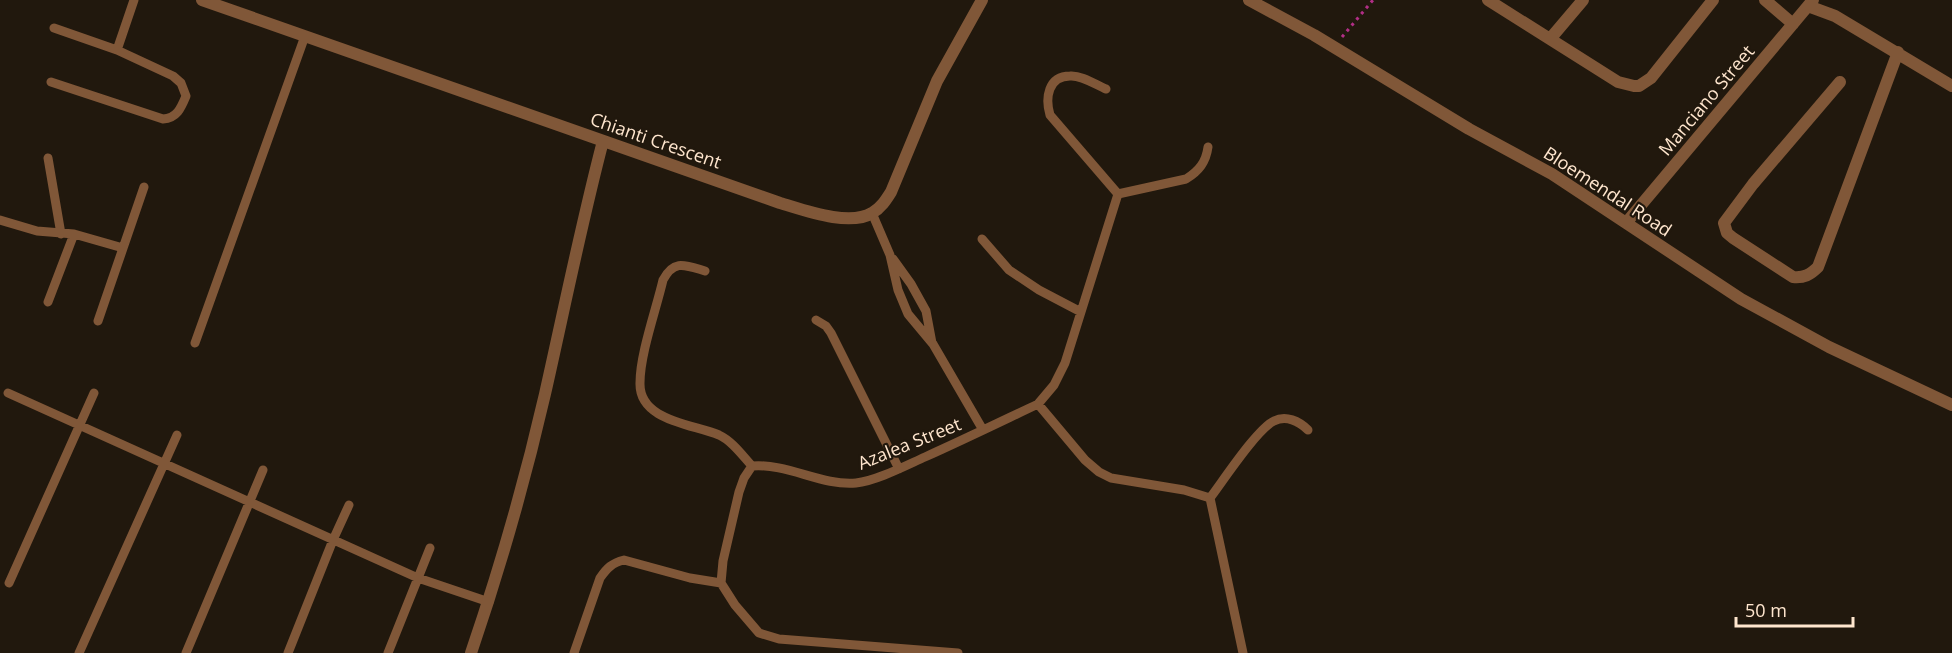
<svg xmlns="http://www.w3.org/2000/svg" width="1952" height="653" font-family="'Open Sans',sans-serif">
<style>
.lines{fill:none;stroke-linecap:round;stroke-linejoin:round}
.path{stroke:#b22e86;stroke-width:3;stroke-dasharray:3 4.5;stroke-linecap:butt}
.lane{stroke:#805738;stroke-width:9}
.street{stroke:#805738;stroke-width:12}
.labels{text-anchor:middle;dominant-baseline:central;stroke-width:4.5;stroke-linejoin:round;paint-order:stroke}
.street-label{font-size:18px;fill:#ffe6ce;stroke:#21180d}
</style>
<rect width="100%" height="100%" fill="#21180d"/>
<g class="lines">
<path class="path" d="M1342,37l31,-37"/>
<path class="lane" d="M117,50l17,-50
M51,82l112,37c14,-1 18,-11 23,-23l-5,-13 -8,-7 -56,-26 -63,-22
M1106,89c-10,-4 -24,-14 -36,-13 -22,0 -25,22 -20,39l68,79
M48,158l13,76
M1118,194l68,-15c13,-8 20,-17 22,-32
M872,213l18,42 8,35 10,24 25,30 50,86
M0,220l37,11 37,3 49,14
M982,239l27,31 30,20 42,22
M893,259l18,25 15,27 6,32
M705,271c-20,-6 -31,-12 -42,9 -7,30 -23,74 -23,103 -1,38 53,41 79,52 13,6 23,20 33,31
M48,302l26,-68
M816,320l10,6 5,7 68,136
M98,321l46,-134
M195,343l110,-307
M8,393l410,185 71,24
M1038,404l47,56 14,12 12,6 73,12 26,8
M752,466c36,-3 69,20 104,17 20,-2 51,-18 69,-26 38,-17 75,-35 113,-53l16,-19 11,-22 53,-169
M752,466l-8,12 -5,14 -16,69 -2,22 14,22 24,28 20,6 179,14
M1210,498l33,155
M1210,498c13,-17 47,-69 64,-77 12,-6 25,0 34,9
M9,583l85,-190
M79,653l98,-218
M186,653l77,-183
M288,653l45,-113 16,-35
M388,653l42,-105
M574,653l26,-75c7,-10 12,-15 24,-18l66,18 31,5"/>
<path class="street" d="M202,0l578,203c24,7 69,24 92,10 9,-5 14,-13 19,-21l46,-111 45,-81
M1249,0l65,35 155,94 83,45 189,125 88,48 123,58
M1488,0l130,82 16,4h5l12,-8 62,-78
M1765,0l28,24
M1808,6l27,10 117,70
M1550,39l33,-39
M1840,82l-87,102 -29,39 3,10 6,5 60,39c11,1 17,-2 25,-10l80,-215
M1626,223l187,-223
M471,653c29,-85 54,-172 74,-259 19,-84 36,-169 58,-253"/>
</g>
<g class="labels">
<g class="street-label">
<text transform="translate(1706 100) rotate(-50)">Manciano Street</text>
<text transform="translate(656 140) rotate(19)">Chianti Crescent</text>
<text transform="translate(1608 191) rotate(33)">Bloemendal Road</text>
<text transform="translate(909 443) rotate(-22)">Azalea Street</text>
</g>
</g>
<path d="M1736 617v9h117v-9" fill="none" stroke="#ffe6ce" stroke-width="3"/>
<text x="1745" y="617" font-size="18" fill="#ffe6ce" stroke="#21180d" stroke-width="4.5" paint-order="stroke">50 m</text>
</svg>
